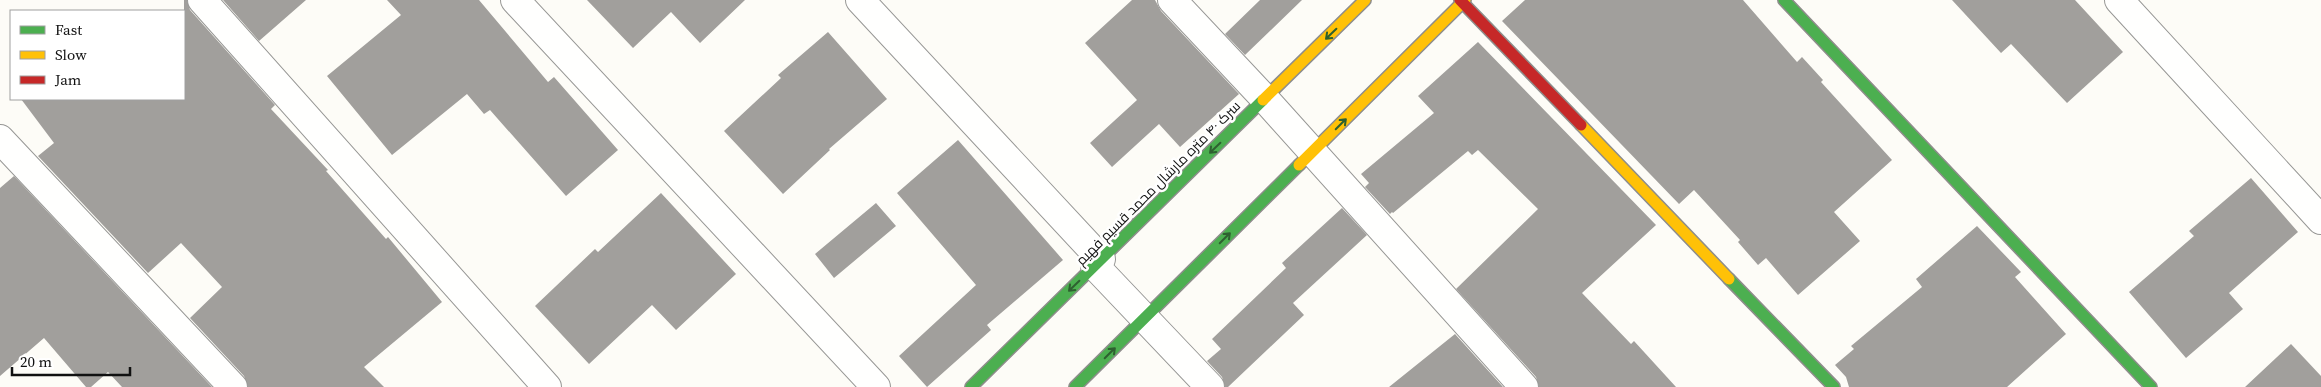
<svg xmlns="http://www.w3.org/2000/svg" width="2321" height="387" font-family="'Source Serif 4',Cairo,serif">
<style>
.building{fill:#a19f9c}
.lines{fill:none;stroke-linecap:round;stroke-linejoin:round}
.street-casing{stroke:#979795;stroke-width:30}
.fast-casing{stroke:#8e8d8b;stroke-width:14}
.slow-casing{stroke:#8e8d8b;stroke-width:14}
.jam-casing{stroke:#8e8d8b;stroke-width:14}
.street{stroke:#fffffe;stroke-width:28}
.fast{stroke:#4caf50;stroke-width:11}
.slow{stroke:#ffc107;stroke-width:11}
.jam{stroke:#c62828;stroke-width:11}
.oneway{stroke:#2e6030}
.labels{text-anchor:middle;dominant-baseline:central;stroke-width:5;stroke-linejoin:round;paint-order:stroke}
.street-label{font-size:14px;fill:#111;stroke:#fff}
</style>
<rect width="100%" height="100%" fill="#fdfcf7"/>
<path class="building" d="M184,0h3l3,10 85,95 -4,4 57,61 -2,1 60,68 2,-2 54,65 -78,65 20,20h-136l-4,-11 -54,-58 32,-31 -41,-44 -33,30 -110,-117 16,-13 -33,-44h163z
M223,0h83l-47,41z
M387,0h92l69,82 6,-5 64,73 -52,46 -76,-86 -6,4 -17,-20 -75,61 -65,-79 74,-61z
M587,0h158l-45,43 -29,-31 -38,36z
M1132,0h23l6,11 78,83 -59,53 -21,-23 -47,43 -22,-24 47,-43 -52,-57z
M1260,0h42l-57,55 -20,-21z
M1525,0h218l54,62 5,-5 21,23 -2,2 71,78 -58,52 26,29 -62,54 -32,-37 -8,7 -20,-23 2,-2 -46,-50 -15,14 -177,-183z
M1952,0h123l48,52 -56,51 -56,-59 -10,9z
M828,32l59,67 -58,50 1,1 -47,44 -59,-63 57,-53 -3,-3z
M1478,42l178,183 -74,68 49,51 3,-3 42,46h-137l-3,-10 -80,-88 82,-80 -60,-59 -6,5 -4,-4 -75,62 -1,-1 -2,2 -25,-27 4,-4 -8,-9 73,-61 -16,-17z
M958,140l105,120 -76,65 4,5 -64,57 -28,-31 77,-71 -79,-92z
M14,176l198,211h-90l-14,-15 -17,15h-5l-42,-49 -44,38v-188z
M2251,178l47,54 -69,61 14,16 -57,49 -57,-66 65,-56 -5,-5z
M661,193l75,81 -60,56 -24,-25 -63,59 -54,-58 60,-57 3,3z
M876,203l20,23 -62,52 -19,-24z
M1342,208l25,27 -74,68 11,12 -76,72h-3l-3,-10 -15,-16 14,-12 -9,-10 74,-71 -4,-5z
M1977,226l44,46 -6,5 51,57 -59,53h-158l-3,-10 -11,-12 19,-16 -3,-3 71,-59 -6,-8z
M1455,334l48,53h-114z
M2291,344l30,32v11h-76z"/>
<g class="lines">
<defs>
<path id="street" d="M202,0l345,387
M515,0l361,387
M860,0l241,259
M1172,0l93,99 259,288
M2119,0l202,220
M0,139l233,248
M1095,266l115,121"/>
<path id="fast" d="M1784,0l367,387
M1729,279l105,108
M971,387l292,-287
M1075,387l224,-222"/>
<path id="slow" d="M1263,100l102,-100
M1581,125l148,154
M1299,165l166,-165"/>
<path id="jam" d="M1460,0l121,125"/>
</defs>
<use href="#street" class="street-casing"/>
<use href="#fast" class="fast-casing"/>
<use href="#slow" class="slow-casing"/>
<use href="#jam" class="jam-casing"/>
<use href="#street" class="street"/>
<use href="#fast" class="fast"/>
<use href="#slow" class="slow"/>
<use href="#jam" class="jam"/>
</g>
<defs><path id="oneway-shaft" d="M-6 0H5M1.5-3L5.5 0L1.5 3" fill="none" stroke-width="1.6" stroke-linecap="round" stroke-linejoin="round" transform="scale(1.25)"/></defs>
<g class="oneway">
<use href="#oneway-shaft" transform="translate(1331 34) rotate(136)"/>
<use href="#oneway-shaft" transform="translate(1341 124) rotate(-45)"/>
<use href="#oneway-shaft" transform="translate(1215 148) rotate(136)"/>
<use href="#oneway-shaft" transform="translate(1225 238) rotate(-45)"/>
<use href="#oneway-shaft" transform="translate(1074 286) rotate(136)"/>
<use href="#oneway-shaft" transform="translate(1110 353) rotate(-45)"/>
</g>
<g class="labels">
<g class="street-label">
<text transform="translate(1158 183) rotate(-45)">سرک ۴۰ متره مارشال محمد قسیم فهیم</text>
</g>
</g>
<rect x="10" y="10" width="175" height="90" fill="#ffffff" stroke="#a0a0a0"/>
<rect x="20" y="26" width="25" height="8" fill="#4caf50" stroke="#a0a0a0"/>
<text x="55" y="35" font-size="15" fill="#111111">Fast</text>
<rect x="20" y="51" width="25" height="8" fill="#ffc107" stroke="#a0a0a0"/>
<text x="55" y="60" font-size="15" fill="#111111">Slow</text>
<rect x="20" y="76" width="25" height="8" fill="#c62828" stroke="#a0a0a0"/>
<text x="55" y="85" font-size="15" fill="#111111">Jam</text>
<path d="M12 367v8h118v-8" fill="none" stroke="#111111" stroke-width="2.5"/>
<text x="20" y="367" font-size="15" fill="#111111" stroke="#ffffff" stroke-width="4" paint-order="stroke">20 m</text>
</svg>
